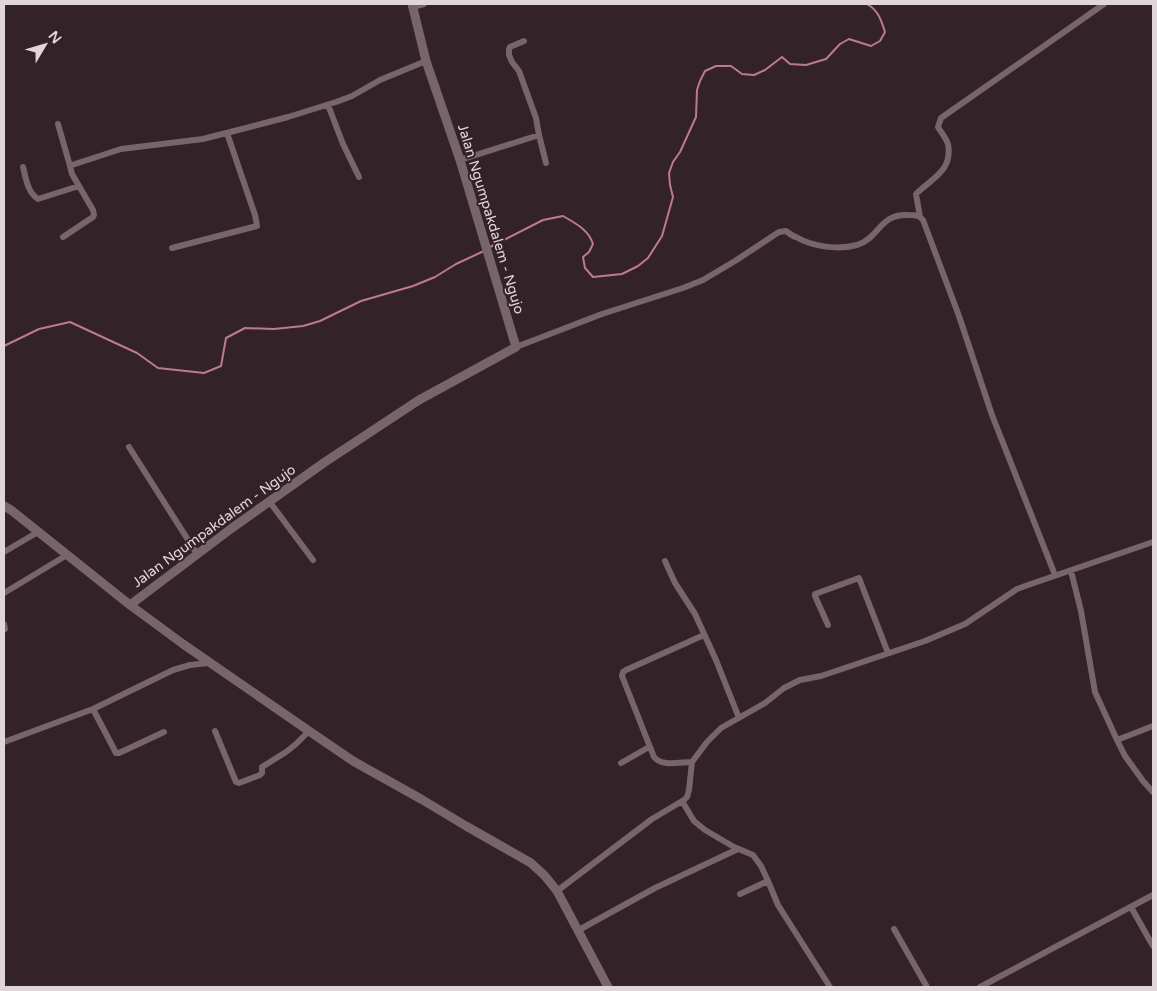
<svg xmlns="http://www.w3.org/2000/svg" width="1157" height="991" font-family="'Varela Round',sans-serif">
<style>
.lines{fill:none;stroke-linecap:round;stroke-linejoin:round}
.stream{stroke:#bc7a92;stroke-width:2}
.street{stroke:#78656b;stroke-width:6}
.secondary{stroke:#78656b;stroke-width:9}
.labels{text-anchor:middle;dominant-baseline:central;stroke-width:4;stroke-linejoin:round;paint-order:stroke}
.street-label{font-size:14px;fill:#e0d5d8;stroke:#332227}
</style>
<rect width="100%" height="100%" fill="#332227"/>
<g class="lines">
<path class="stream" d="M490,247l53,-27 20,-4c12,7 26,14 30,28l-4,8 -6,5 2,11 8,9 29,-3 16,-8 10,-8 14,-22 11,-39 -3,-12 -1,-12 4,-11 7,-10 16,-35 1,-27 3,-9 5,-10 11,-5h15l11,8 12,1 11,-5 17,-13 8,7 16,1 20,-6 14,-15 9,-5 22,7 9,-5 5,-9c-4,-12 -6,-21 -18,-28
M4,346l35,-17 31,-7 67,31 21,15 46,5 17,-7 5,-28 19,-10 29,1 29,-3 17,-5 41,-20 52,-15 22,-9 21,-13 28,-13"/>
<path class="street" d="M413,7l11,-3
M524,41l-14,6 -1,2v6l3,7 7,9 17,47 3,17 7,28
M328,105l15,39 16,33
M58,124l12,42
M460,160l79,-25
M23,167c3,12 5,26 15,32l41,-13
M920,217l-4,-23c16,-16 37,-23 32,-50 -2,-6 -7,-12 -10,-17l3,-9 163,-114
M63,237l30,-20 1,-2 -1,-5 -21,-36 -2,-8 2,-1 49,-16 82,-10 85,-22 48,-15 16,-6 28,-16 46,-19
M172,248l81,-21 4,-1 -2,-11 -28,-82
M516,347l86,-33 81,-26 20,-8 32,-19 44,-29 7,-1c3,2 6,5 10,6 17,10 42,13 61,8 23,-7 22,-32 52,-30 7,0 10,0 14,5l36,96 33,99 63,160
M129,447l68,107
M269,501l44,59
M4,552l34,-20
M665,561l10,22 20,31 21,46 23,58
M1071,571l10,40 14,81 22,48 8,16 18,25 10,11
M4,593l63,-38
M4,624l1,5
M828,625l-13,-29v-2l44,-16 29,75
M93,709l23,44h3l45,-21
M215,731l19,46 2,5 3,1 21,-8 2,-2v-6l24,-15 10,-8 13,-13
M1117,740l36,-14
M4,742l89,-33 80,-39 17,-5 19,-2
M692,762c-12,0 -30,5 -38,-5l-32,-81 1,-4 3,-2 78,-35
M621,763l28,-16
M682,801l12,20 11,9 29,17 19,8 8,11 7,15
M557,891l95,-72 32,-19 3,-3 2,-7 3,-28 15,-20 14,-14 44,-25 19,-15 16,-8 21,-4 104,-35 40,-17 52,-35 11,-4 125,-43
M740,894l28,-13 10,24 52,82
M1131,907l22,39
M894,929l33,58
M577,931l78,-43 83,-39
M980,987l173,-92"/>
<path class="secondary" d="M4,506l7,4 119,95 53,39 126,87 44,30 68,38 45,27 65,37 14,13 12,15 51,96
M130,605l102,-77 93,-66 94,-62 97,-53 -56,-187 -34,-99 -14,-57"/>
</g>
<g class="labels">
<g class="street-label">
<text transform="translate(491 219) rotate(73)">Jalan Ngumpakdalem - Ngujo</text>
<text transform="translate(214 526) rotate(-36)">Jalan Ngumpakdalem - Ngujo</text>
</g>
</g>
<rect width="1157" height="991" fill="none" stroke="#e0d5d8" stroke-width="10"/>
<g transform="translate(45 45) rotate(52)" stroke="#332227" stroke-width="4" paint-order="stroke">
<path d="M0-4L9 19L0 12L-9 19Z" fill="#e0d5d8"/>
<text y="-8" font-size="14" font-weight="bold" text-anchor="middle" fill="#e0d5d8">N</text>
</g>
</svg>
